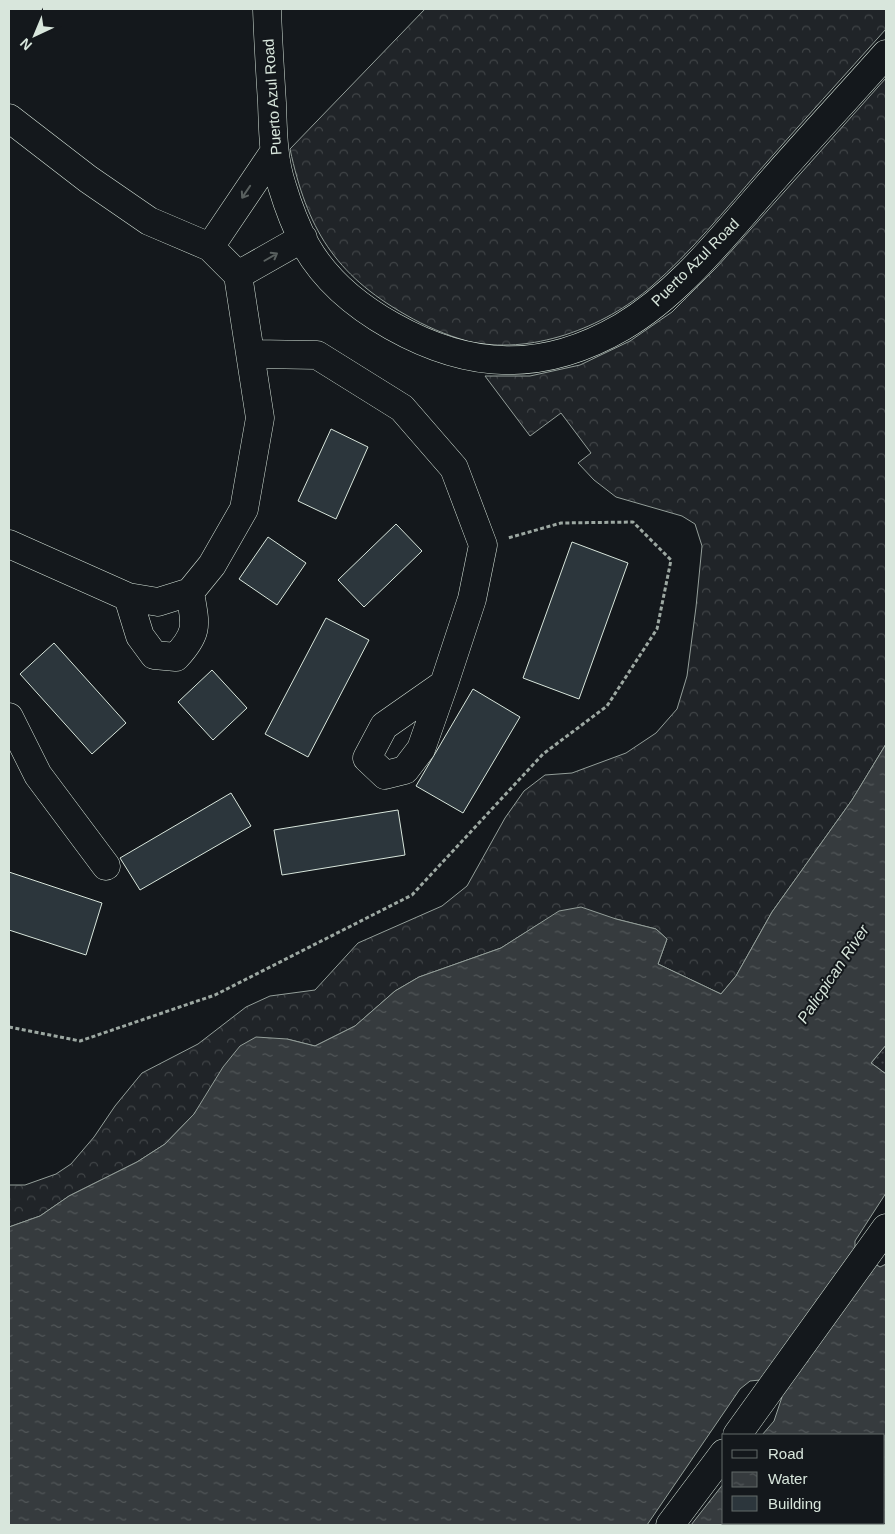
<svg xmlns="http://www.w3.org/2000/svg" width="895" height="1534" font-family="Arial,sans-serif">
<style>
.grass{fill:url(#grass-dots);stroke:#939e99}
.forest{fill:url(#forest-crowns);stroke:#939e99}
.water{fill:url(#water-ripples);stroke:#939e99;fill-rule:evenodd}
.pier{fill:#14181c;stroke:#939e99}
.building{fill:#2c363c;stroke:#d8e6dc}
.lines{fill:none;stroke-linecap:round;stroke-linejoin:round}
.minor-casing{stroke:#d8e6dc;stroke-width:29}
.path{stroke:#9da8a2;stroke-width:3;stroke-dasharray:4 2.5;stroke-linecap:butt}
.minor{stroke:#14181c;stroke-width:28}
.oneway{stroke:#59605f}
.labels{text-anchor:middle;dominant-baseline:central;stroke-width:4;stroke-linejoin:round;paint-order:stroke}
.street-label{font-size:15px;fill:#d8e6dc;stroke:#14181c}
.water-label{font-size:16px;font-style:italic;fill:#d8e6dc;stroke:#14181c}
</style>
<defs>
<pattern id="grass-dots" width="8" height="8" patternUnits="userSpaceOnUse" patternTransform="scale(1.25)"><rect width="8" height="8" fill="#202428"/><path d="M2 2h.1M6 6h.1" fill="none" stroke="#404447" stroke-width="1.8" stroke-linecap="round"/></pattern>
<pattern id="forest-crowns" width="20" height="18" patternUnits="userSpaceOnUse" patternTransform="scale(1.25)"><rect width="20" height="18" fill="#202428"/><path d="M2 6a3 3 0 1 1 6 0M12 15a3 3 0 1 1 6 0" fill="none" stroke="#404447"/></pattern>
<pattern id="water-ripples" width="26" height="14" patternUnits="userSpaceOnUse" patternTransform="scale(1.25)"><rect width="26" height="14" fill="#363b3e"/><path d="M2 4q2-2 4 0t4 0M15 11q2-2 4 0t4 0" fill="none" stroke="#525759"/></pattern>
</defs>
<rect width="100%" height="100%" fill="#14181c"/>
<path class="grass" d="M886,1045v29l-15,-11z"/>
<path class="forest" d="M425,9h461v20c-42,47 -85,94 -127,142 -34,39 -68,81 -107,115 -48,42 -122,70 -185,55 -21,-6 -42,-15 -61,-26 -72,-41 -99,-87 -116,-166z
M886,78v666l-34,56 -80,112 -36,64 -15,18 -63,-30 9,-25 -11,-10 -40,-10 -77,5 -38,24 -82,29 -24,14 -40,35 -40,20 -28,-7 -80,57 -13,18 -29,30 -28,18 -68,34 -29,20 -31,11v-42h16l31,-11 15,-10 23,-27 21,-31 27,-33 56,-29 48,-37 24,-11 45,-6 43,-47 84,-37 25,-20 38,-68 19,-27 21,-16 27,-2 54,-20 30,-20 21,-24 10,-33 9,-69 6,-61 -7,-22 -13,-8 -66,-19 -22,-17 -16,-17 13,-10 -30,-40 -31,23 -45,-60h45l50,-11 50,-24 42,-29 45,-45z"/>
<path class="water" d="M886,744v301l-15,18 15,11v451h-877v-298l31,-11 29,-20 68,-34 28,-18 29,-30 29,-47 17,-21 16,-9 31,2 28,7 40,-20 40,-35 24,-14 82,-29 58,-37 22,-4 35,12 40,10 11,10 -9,25 63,30 15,-18 36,-64 80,-112zM724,1435h160v88h-160z"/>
<path class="pier" d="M886,1193v71l-6,3 -25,-16v-10z
M760,1380l14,6 8,11 -8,24 -12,14h-38v48l-33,42h-44l93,-136 10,-8z"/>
<path class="building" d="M331,429l37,18 -32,72 -38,-18z
M396,524l26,27 -58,56 -26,-27z
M268,537l38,26 -29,42 -38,-26z
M572,542l56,21 -49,136 -56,-21z
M326,618l43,22 -61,117 -43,-23z
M54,643l72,80 -34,31 -72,-80z
M212,670l35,38 -34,32 -35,-38z
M473,689l47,28 -57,96 -47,-27z
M231,793l20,33 -111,64 -20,-32z
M398,810l7,45 -123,20 -8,-45z
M9,872l93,31 -16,52 -77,-25z"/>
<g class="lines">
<defs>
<path id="minor" d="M267,9c1,31 3,62 5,94 1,28 1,56 10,83 6,20 14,41 24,60 20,35 52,61 86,80 78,44 151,47 230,1 56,-33 99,-88 142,-137 40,-46 82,-91 122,-136
M9,118l79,61 61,42 61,26 28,28 22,143 -16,91 -32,56 -22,27 -32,10 -30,-5 -119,-53
M210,247l64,-95
M238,275l65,-37
M251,354l66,1 85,53 52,60 29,77 -11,54 -28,85 -60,42 -17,32 18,17 20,-5 16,-21 23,-65
M128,597l12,39 14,19 22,2c24,-26 19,-33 14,-65
M9,717l29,58 68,91
M737,1435l149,-207
M670,1525l54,-72"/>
</defs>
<use href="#minor" class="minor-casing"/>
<path class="path" d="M9,1027l71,14 135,-46 197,-100 131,-141 64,-48 50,-77 14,-69 -38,-38 -72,1 -53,15"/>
<use href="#minor" class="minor"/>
</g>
<defs><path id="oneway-shaft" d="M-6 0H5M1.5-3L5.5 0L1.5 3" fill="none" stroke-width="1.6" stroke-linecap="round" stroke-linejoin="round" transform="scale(1.25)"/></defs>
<g class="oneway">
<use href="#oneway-shaft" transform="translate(246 192) rotate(124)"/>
<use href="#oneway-shaft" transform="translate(271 257) rotate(-30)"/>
</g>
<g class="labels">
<g class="street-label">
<text transform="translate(272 97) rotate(-94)">Puerto Azul Road</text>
<text transform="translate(695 262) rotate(-45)">Puerto Azul Road</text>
</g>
<g class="water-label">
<text transform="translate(833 974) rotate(-56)">Palicpican River</text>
</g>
</g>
<rect width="895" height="1534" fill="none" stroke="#d8e6dc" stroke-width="20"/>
<rect x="722" y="1434" width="162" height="90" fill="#14181c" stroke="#626a69"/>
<rect x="732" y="1450" width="25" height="8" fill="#14181c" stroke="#626a69"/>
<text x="768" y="1459" font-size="15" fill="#d8e6dc">Road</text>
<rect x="732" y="1472" width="25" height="15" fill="url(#water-ripples)" stroke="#626a69"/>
<text x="768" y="1484" font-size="15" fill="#d8e6dc">Water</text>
<rect x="732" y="1496" width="25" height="15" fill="#2c363c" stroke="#626a69"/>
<text x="768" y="1509" font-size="15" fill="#d8e6dc">Building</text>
<g transform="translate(35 35) rotate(224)" stroke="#14181c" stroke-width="4" paint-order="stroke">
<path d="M0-4L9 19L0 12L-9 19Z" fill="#d8e6dc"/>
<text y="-8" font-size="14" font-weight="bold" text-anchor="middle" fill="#d8e6dc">N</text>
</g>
</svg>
